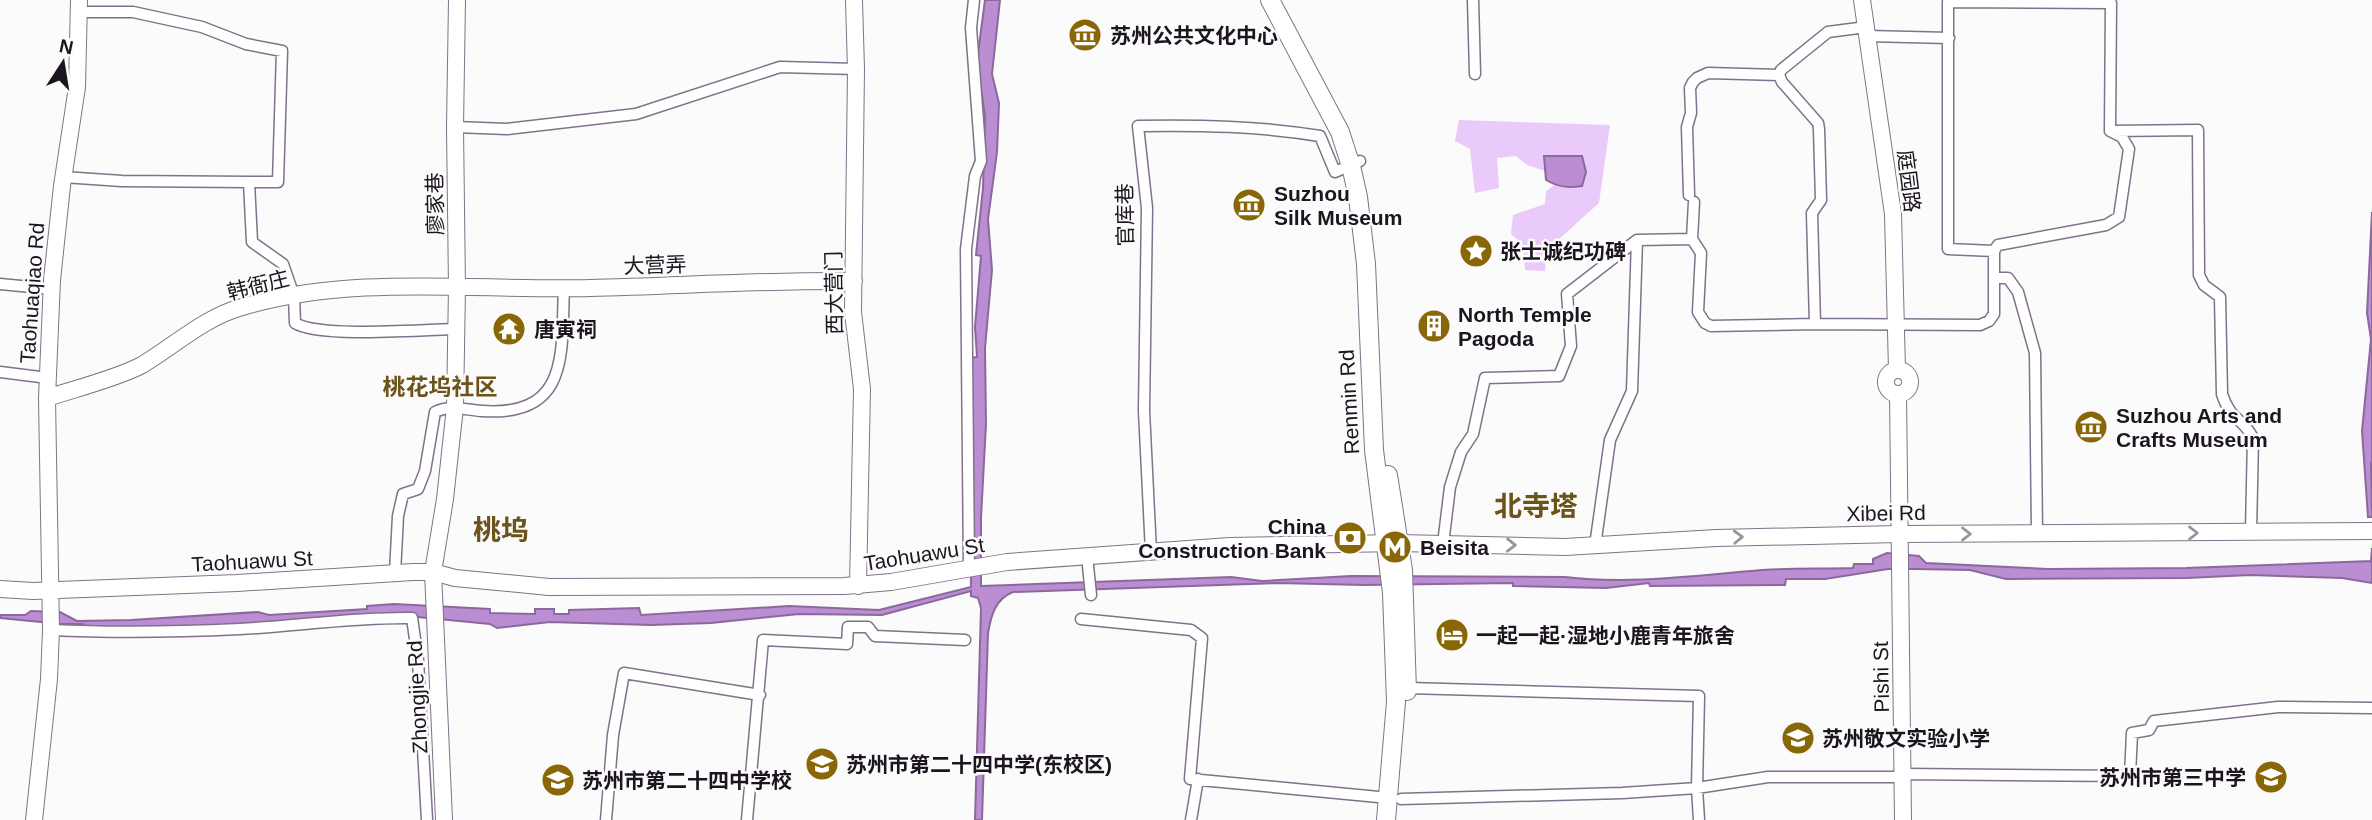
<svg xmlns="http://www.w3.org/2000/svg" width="2372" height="820" font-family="Helvetica,'Noto Sans SC',sans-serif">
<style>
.green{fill:#eac9fb}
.water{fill:#bb8dd2;stroke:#8b699c;stroke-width:2}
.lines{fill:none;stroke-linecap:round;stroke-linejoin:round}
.street-casing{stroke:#82718a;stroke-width:13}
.secondary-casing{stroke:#82718a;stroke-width:18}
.primary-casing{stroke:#82718a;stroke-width:20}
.street{stroke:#fff;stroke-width:10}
.secondary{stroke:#fff;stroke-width:16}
.primary{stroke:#fff;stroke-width:18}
.oneway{stroke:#99969a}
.labels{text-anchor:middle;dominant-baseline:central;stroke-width:5;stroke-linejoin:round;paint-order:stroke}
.poi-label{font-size:21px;font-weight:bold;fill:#1c151f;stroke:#fbfbfb;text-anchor:start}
.street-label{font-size:21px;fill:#1c151f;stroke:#fbfbfb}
.neighbourhood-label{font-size:23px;font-weight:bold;fill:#6b531a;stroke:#fbfbfb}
.district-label{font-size:28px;font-weight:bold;fill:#6b531a;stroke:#fbfbfb}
</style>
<rect width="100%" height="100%" fill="#fbfbfb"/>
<path class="green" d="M1459,120l151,5 -11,78 -52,47 -2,21 -20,-1 -2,-25 -12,-11 2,-19 32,-11 1,-13 9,-6 13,3 -23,-32v15l-18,-6 -11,-9 -19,2 2,30 -24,5 -5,-44 -15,-8z"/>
<path class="water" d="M985,0h15l-8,74 7,29 -2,49 -9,67 4,51 -7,78 1,76 -5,94v68l250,-9 31,4 89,-5 214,1c65,8 132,-2 197,-7 30,-2 61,-1 91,-2l1,-4h19v-5l14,-6 32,3 7,7 122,6 138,-1 185,-7 1,-13v35l-30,-5 -92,-3 -63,3 -181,1 -36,-9 -55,-1h-27l-63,10h-39l-1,6 -135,1 -1,-3 -43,5 -93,-2v-3l-149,2 -87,-2 -264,9c-18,7 -22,24 -25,41l-6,187h-7l6,-212 -3,-10 -7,-2v-5l-89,24 -83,-1 -88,9 -60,2 -101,-3 -53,6 -7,-4 -83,-8 -166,11 -157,1 -1,-4h-22l-61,-6v-3h25l6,-4 29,1 17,9 54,-1 127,-8 11,3 98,-6v-3l27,-2 96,5v4l45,1v-5h19v5h15v-4l70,-2 2,7 148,-9 90,4 92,-23 -1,-85 3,-79 -3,-65 7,-1 -2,-30 6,-71 -5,-1 7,-67 2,-72 -8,-55z
M1544,156h38l4,16 -4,14c-14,2 -24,1 -36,-6z
M2372,212v250l-1,1 1,54h-4l-6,-86 9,-92 -4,-26z"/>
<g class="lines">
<defs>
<path id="street" d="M1473,0l2,74
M79,12h54l69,15 44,17 36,7 -4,131h-29
M1867,36l82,2
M455,127l52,2 129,-15 144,-47 76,2
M2112,131l86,-1 1,145 5,10 16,12 2,97c8,26 22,25 31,44l-2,94
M63,177l59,4 127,1 3,60 31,22 11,32 1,27c23,15 128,7 160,6
M1689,195l-2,-68 4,-14 -1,-25 3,-6 4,-4 11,-5 71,2
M1694,202l-2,37 9,14 -3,59 7,11 6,3 104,-2 165,1 9,-4 5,-7v-63l4,-6 108,-20 13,-8 10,-68 -7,-12 -12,-6
M1994,251l-46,-2v-247l163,1 -1,128
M1994,278h14l10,14 17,61 2,180
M0,284l52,5
M1815,324l-3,-111 9,-13 -2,-71 -1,-6 -36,-41 -3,-7 2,-5 47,-38 38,-5
M0,372l48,6
M1443,544l7,-57 11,-35 12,-18 12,-56 74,-2 12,-30 -4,-52 70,-54 55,-1
M1595,546l15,-106 22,-49 5,-151
M1151,552l-7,-141 3,-203 -9,-82c62,-1 121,0 182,10l15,36 25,-11
M1087,556l4,39
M969,568l-3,-319 9,-73 6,-15 -10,-133 3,-28
M395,573l3,-57 5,-22 15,-5 7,-18 10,-59c16,-8 30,-2 47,-1 89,6 79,-59 82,-124
M1081,619l110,11 11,8 -12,141 199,19
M51,630c63,3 126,2 189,-1 57,-3 114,-12 172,-11l6,42 9,160
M1407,688l292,8 -2,92 2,32
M1903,774l227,2 2,-43 17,-3 5,-9 124,-14 94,1
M1401,799l221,-6 75,-5 71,-11h135
M606,820l7,-85 11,-62 136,22
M747,820l16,-180 84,4 1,-17h20l7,9 90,4
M1191,820l7,-41"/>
<path id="secondary" d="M854,0l2,69 -3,243 9,77 -4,197
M1862,0l31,214 4,156
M1886 382a12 12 0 1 1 24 0a12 12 0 1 1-24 0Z
M1898,395l5,425
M47,398c27,-9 71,-20 95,-33 32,-19 63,-48 100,-58 112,-33 233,-16 348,-19 88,-2 176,-8 264,-7
M0,589l33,2 204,-8 176,-11h20l22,6 94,9 295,-1 47,-4 116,-20 223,-16 170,-3 165,4 151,-9 183,-4 473,-3
M34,820l15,-141 2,-49 -4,-232 5,-118 10,-94 15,-99 2,-87
M444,820l-11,-248 12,-73 10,-92 2,-119 -2,-161 2,-127"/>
<path id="primary" d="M1270,0l70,132 11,34 7,31 8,67 8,186 18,143 4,109 -10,118
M1388,475l15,95 4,121"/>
</defs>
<use href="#street" class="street-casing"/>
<use href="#secondary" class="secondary-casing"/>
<use href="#primary" class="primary-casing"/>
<use href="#street" class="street"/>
<use href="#secondary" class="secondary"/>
<use href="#primary" class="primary"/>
</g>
<defs><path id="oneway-chevron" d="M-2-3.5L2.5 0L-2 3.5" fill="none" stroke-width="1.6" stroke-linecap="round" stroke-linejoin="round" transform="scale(1.75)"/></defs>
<g class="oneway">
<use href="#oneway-chevron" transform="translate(2193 533)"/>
<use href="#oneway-chevron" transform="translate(1966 534)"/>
<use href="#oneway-chevron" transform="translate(1738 537) rotate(-2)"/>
<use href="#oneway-chevron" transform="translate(1511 545) rotate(1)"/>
</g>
<defs>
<symbol id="museum-disc" viewBox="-11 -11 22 22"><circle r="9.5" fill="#8a6706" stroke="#fbfbfb"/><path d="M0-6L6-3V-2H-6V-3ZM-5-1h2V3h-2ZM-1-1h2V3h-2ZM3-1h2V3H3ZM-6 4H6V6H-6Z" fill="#fff"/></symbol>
<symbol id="sight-disc" viewBox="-11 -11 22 22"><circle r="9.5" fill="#8a6706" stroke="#fbfbfb"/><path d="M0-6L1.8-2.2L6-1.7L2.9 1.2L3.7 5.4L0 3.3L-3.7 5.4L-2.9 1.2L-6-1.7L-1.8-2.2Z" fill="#fff"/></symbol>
<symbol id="building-disc" viewBox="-11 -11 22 22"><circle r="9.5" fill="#8a6706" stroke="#fbfbfb"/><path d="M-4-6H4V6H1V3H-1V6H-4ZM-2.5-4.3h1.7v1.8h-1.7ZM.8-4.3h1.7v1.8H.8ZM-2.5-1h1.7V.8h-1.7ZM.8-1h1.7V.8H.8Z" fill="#fff"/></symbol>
<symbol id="temple-disc" viewBox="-11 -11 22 22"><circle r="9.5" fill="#8a6706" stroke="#fbfbfb"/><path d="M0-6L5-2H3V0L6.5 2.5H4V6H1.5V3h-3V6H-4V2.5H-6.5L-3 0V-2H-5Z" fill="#fff"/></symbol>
<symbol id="bank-disc" viewBox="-11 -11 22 22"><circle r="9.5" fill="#8a6706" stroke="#fbfbfb"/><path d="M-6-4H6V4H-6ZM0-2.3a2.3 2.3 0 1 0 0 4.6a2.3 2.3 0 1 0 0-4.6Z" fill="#fff"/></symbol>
<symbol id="metro-disc" viewBox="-11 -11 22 22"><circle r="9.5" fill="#8a6706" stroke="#fbfbfb"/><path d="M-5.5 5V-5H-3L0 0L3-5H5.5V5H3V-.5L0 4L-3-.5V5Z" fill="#fff"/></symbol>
<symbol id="hotel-disc" viewBox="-11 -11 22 22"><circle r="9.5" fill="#8a6706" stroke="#fbfbfb"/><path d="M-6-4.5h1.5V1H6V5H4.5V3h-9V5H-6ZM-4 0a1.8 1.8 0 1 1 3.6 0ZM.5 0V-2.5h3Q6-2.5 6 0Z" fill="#fff"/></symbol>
<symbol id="school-disc" viewBox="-11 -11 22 22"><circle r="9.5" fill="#8a6706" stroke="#fbfbfb"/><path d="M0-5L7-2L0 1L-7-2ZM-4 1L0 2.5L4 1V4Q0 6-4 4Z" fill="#fff"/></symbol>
</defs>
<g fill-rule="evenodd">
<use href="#museum-disc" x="1066" y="16" width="38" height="38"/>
<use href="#museum-disc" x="1230" y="186" width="38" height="38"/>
<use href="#sight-disc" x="1457" y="232" width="38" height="38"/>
<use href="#building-disc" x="1415" y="307" width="38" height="38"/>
<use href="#temple-disc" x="490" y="310" width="38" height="38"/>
<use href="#museum-disc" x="2072" y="408" width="38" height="38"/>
<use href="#bank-disc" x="1331" y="519" width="38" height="38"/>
<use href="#metro-disc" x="1376" y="528" width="38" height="38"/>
<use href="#hotel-disc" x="1433" y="616" width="38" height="38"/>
<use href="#school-disc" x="1779" y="719" width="38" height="38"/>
<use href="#school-disc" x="803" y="745" width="38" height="38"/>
<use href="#school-disc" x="2252" y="758" width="38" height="38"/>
<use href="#school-disc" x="539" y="761" width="38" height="38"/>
</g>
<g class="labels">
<g class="poi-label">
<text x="1110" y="35">苏州公共文化中心</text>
<text x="1274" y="193">Suzhou<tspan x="1274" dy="24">Silk Museum</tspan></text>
<text x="1500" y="251">张士诚纪功碑</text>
<text x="1458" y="314">North Temple<tspan x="1458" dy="24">Pagoda</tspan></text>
<text x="534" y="329">唐寅祠</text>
<text x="2116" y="415">Suzhou Arts and<tspan x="2116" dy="24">Crafts Museum</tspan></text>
<text x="1326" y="526" text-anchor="end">China<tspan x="1326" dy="24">Construction Bank</tspan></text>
<text x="1420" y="547">Beisita</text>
<text x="1476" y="635">一起一起·湿地小鹿青年旅舍</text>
<text x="1822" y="738">苏州敬文实验小学</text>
<text x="846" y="764">苏州市第二十四中学(东校区)</text>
<text x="2246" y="777" text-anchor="end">苏州市第三中学</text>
<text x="582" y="780">苏州市第二十四中学校</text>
</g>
<g class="street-label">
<text transform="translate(1909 181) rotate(83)">庭园路</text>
<text transform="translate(435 204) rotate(-91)">廖家巷</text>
<text transform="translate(1125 215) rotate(-91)">官库巷</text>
<text transform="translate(655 265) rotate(-2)">大营弄</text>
<text transform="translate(258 285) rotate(-14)">韩衙庄</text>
<text transform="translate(32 293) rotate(-86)">Taohuaqiao Rd</text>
<text transform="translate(834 293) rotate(-91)">西大营门</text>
<text transform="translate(1349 402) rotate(-93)">Renmin Rd</text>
<text transform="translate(1886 513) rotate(-1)">Xibei Rd</text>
<text transform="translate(924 554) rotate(-9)">Taohuawu St</text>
<text transform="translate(252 561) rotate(-3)">Taohuawu St</text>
<text transform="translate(1881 677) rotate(-91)">Pishi St</text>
<text transform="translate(417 697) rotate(-93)">Zhongjie Rd</text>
</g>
<g class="neighbourhood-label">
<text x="440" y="387">桃花坞社区</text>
</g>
<g class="district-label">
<text x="1536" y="506">北寺塔</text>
<text x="501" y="530">桃坞</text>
</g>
</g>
<g transform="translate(63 63) rotate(12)" stroke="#fbfbfb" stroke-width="5" paint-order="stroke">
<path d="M0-5L12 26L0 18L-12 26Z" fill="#1c151f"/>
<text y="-10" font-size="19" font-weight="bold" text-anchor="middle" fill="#1c151f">N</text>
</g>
</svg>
